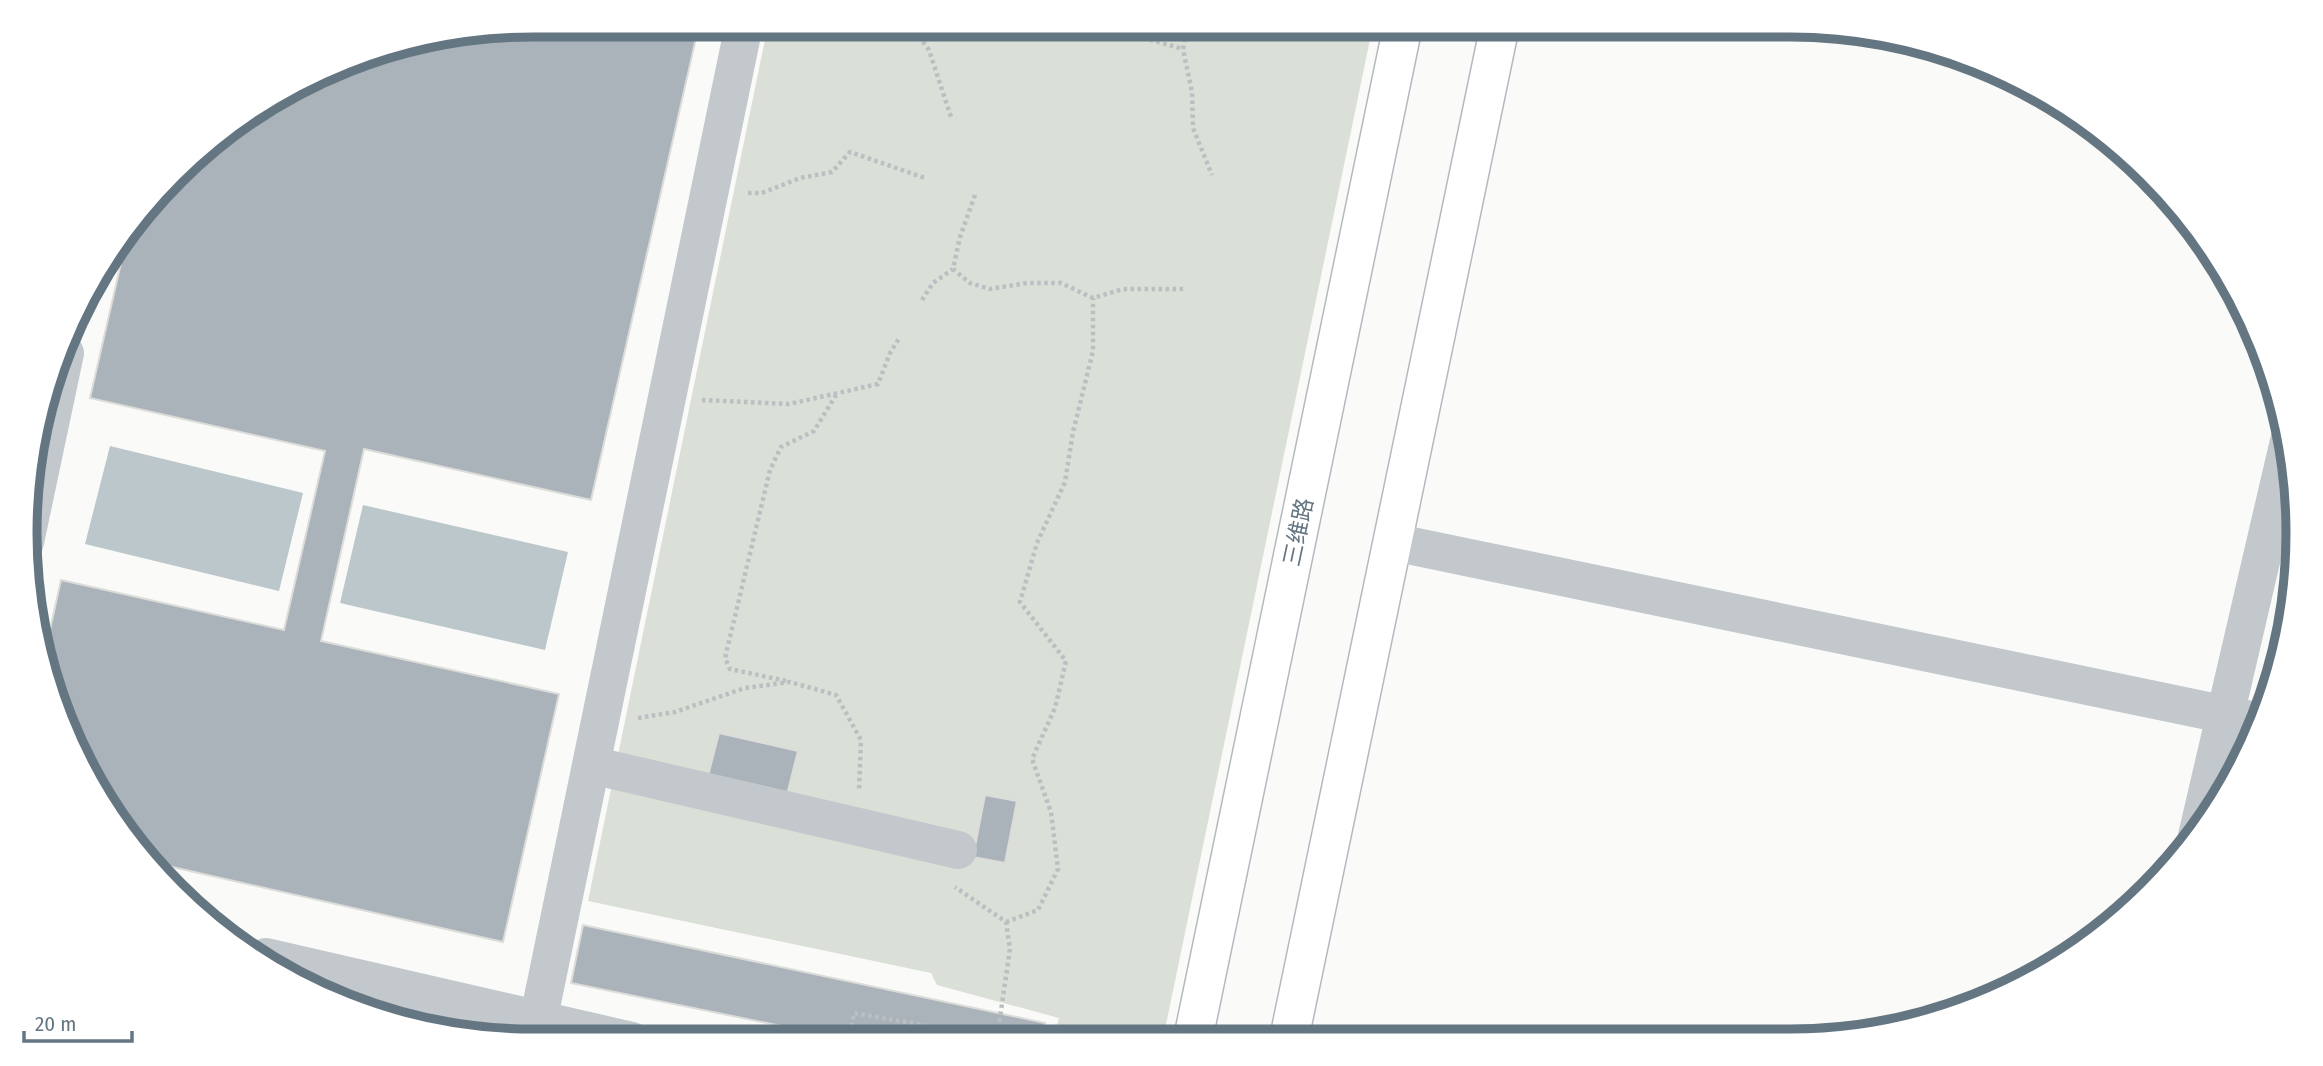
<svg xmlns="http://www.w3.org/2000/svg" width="2323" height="1066" font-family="'Fira Sans Condensed','Noto Sans SC',sans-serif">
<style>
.green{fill:#dadfd7}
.water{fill:#bbc7cb}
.building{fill:#aab3b9;stroke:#dcdcda;stroke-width:2}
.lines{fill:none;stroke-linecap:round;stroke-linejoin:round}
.secondary-casing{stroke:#b3babf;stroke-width:41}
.path{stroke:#bbbfc2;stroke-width:4.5;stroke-dasharray:3.5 3.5;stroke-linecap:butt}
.street{stroke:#c3c8cc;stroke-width:38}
.secondary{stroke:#fff;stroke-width:38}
.labels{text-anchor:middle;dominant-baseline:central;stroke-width:7;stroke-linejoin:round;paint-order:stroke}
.street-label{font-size:23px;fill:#657683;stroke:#fff}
.rim{fill:none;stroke:#657683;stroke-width:9}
</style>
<rect width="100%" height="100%" fill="#fafaf8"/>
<path class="green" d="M768,25h605l-210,1014 -110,1 6,-22 -122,-33 -6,-12 -343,-72z
M326,995l192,43v2l-84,-8 -95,-29z"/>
<path class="water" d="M110,446l193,47 -24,98 -194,-47z
M363,505l205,47 -23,98 -205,-47z"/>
<path class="building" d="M533,24l166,1 -108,475 -227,-51 -43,192 238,53 -56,248 -348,-79 -63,-76 -48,-130 17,-77 223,50 41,-179 -235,-53 37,-161 71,-87 81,-58 90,-40z
M719,733l79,18 -11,44 -79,-19z
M985,795l32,6 -12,62 -32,-6z
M583,925l462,98 -3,17h-192l-279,-57z"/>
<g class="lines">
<defs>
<path id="secondary" d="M1193,1039l210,-1014
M1289,1039l211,-1014"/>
</defs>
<use href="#secondary" class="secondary-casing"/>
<path class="path" d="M910,25l19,25 22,67
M1188,25l-5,24 9,43 1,36 19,47
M1116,30l67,19
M748,193h14l38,-15 32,-6 18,-20 75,26
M975,195l-15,42 -7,32 17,14 20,6 37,-6h34l32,15 30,-9h61
M922,300l11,-17 20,-14
M702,400l87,4 89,-20 12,-31 10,-16
M786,681l-56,-12 -5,-11 45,-188 11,-23 33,-16 22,-36
M638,718l37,-6 70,-24 45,-6 46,13 25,45 -2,50
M1006,922l32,-12 20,-41 -7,-57 -19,-53 23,-51 11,-47 -46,-59 17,-59 28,-61 8,-50 20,-81v-53
M849,1040l5,-27 143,25 13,-89 -4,-27 -51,-35"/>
<path class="street" d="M25,542l40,-189
M1393,542l868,180
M591,765l367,85
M2197,836l92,-395
M266,957l366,84
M534,1041l210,-1016"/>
<use href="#secondary" class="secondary"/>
</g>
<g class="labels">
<g class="street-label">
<text transform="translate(1298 532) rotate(-78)">三维路</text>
</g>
</g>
<path d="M0 0H2323V1066H0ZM533 37H1790A496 496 0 0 1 2286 533V533A496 496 0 0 1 1790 1029H533A496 496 0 0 1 37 533V533A496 496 0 0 1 533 37Z" fill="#fff" fill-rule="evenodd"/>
<path class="rim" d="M533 37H1790A496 496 0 0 1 2286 533V533A496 496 0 0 1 1790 1029H533A496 496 0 0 1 37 533V533A496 496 0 0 1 533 37Z"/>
<path d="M24 1031v10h108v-10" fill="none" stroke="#657683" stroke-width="3.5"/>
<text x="35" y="1031" font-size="21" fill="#657683" stroke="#ffffff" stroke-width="5" paint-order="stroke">20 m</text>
</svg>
